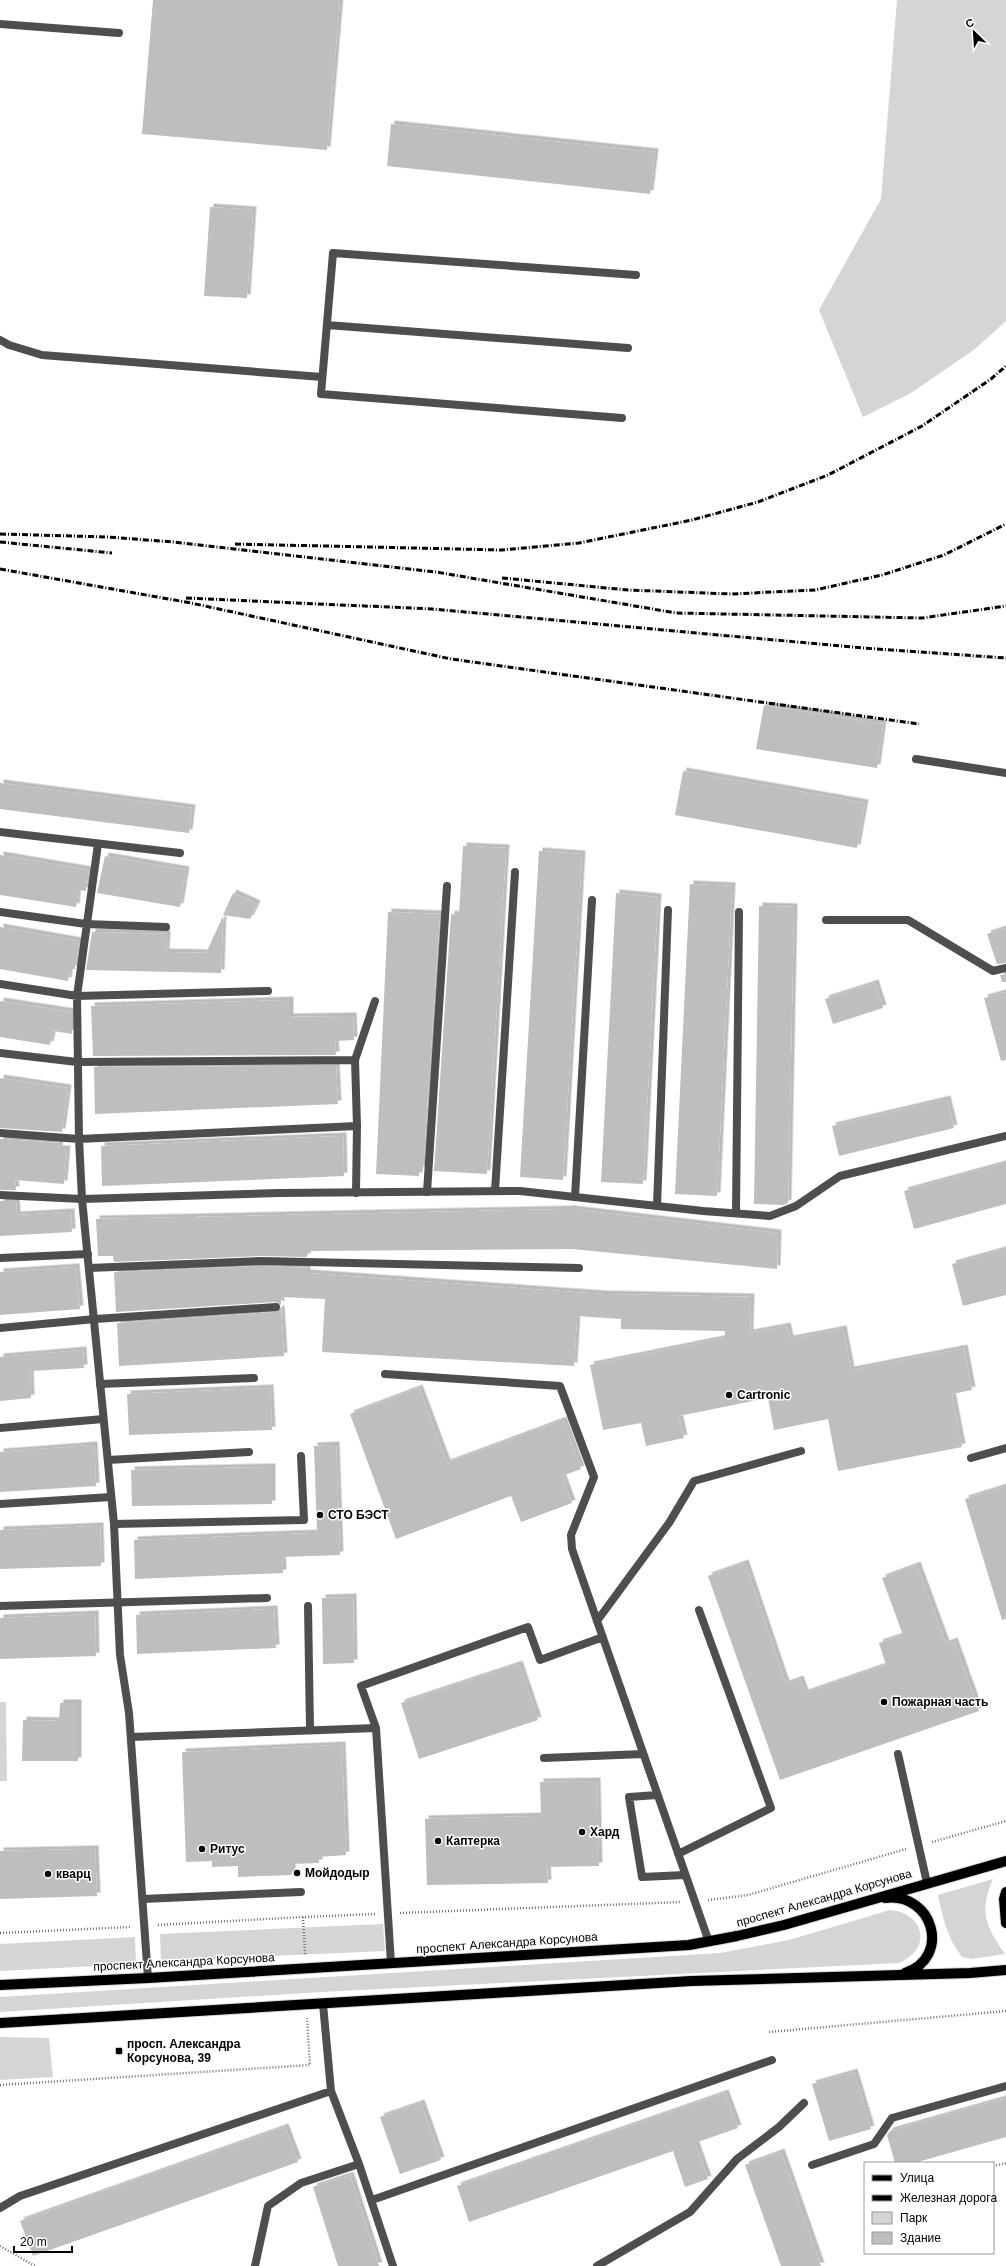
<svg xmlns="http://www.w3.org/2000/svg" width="1006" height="2266" font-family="Arial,sans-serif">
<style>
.green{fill:#d5d5d5}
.building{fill:#bebebe;filter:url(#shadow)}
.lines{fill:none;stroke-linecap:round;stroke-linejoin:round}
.primary-casing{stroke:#dbdbdb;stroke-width:12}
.path{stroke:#707070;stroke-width:2.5;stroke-dasharray:1 2;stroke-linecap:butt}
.service{stroke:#4e4e4e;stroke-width:8}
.minor{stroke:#4e4e4e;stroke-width:8}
.primary{stroke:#000;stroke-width:10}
.rail{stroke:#000;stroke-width:3;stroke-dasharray:6 2 1 2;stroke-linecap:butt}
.poi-dot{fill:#000;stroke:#fff;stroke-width:1.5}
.labels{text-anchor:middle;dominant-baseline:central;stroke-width:3;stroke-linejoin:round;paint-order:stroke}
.poi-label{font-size:12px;font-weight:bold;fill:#000;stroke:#fff;text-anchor:start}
.street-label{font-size:12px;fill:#000;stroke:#fff}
</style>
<defs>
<filter id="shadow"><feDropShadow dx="3.5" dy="-3.5" stdDeviation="0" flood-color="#0004"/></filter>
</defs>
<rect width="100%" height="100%" fill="#fff"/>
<path class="green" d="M897,0h109v321l-31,28 -64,44 -48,24 -44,-107 62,-111z
M0,1702h6l1,79h-7z
M993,1879c-14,33 -8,46 12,75l-33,5 -10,-2c-15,-19 -19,-39 -24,-62z
M890,1910c36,3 42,41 8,53l-576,29 -322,20v-15l720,-44 69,-13z
M383,1924l2,27 -224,10 -1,-27z
M135,1937l1,27 -136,7v-27z
M0,2037l49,1 4,39 -53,3z"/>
<path class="building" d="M153,0h187l-13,150 -185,-16z
M391,124l264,28 -5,42 -263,-28z
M210,207l43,3 -6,88 -43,-2z
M764,705l119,19 -6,44 -121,-19z
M683,771l182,32 -8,45 -182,-33z
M0,783l192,25 -3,25 -189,-24z
M463,846l43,2 -19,326 -53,-3 17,-257 8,1z
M539,851l43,3 -19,326 -43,-3z
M0,855l89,15 -3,21 -8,-1 -2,17 -76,-12z
M105,856l81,14 -6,37 -83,-14z
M690,884l42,2 -15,310 -42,-2z
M233,893l24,11 -7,15 -27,-4z
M616,893l42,4 -15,287 -42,-2z
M759,906l35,1 -6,296 -4,2 -30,-1z
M388,912l52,2 -17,256h-4v6l-43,-2z
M223,916l-2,57 -135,-3 6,-38 75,2 -1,18 40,1z
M0,927l79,14 -4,28h-5l-2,12 -68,-12z
M1006,928v35l-9,1 -10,-30z
M1006,974v8h-4l-2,-7z
M875,983l8,25 -50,16 -8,-25z
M1006,992v68l-5,1 -17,-63z
M290,1000v17l63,-1 1,24 -19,1 1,14 -243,1 -2,-50z
M0,1001l72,11v22l-19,-3 -3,14 -50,-8z
M336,1066l2,38 -243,10 -1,-47z
M0,1078l68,10 -6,44 -62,-4z
M947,1099l7,29 -115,28 -7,-30z
M343,1136l1,40 -242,10 -1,-40z
M0,1139l60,4 -1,6h8l-3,35 -49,-4 1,10h-16z
M1006,1163v41l-92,25 -10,-38z
M0,1201h16l1,14 54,-3 1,20 -72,4z
M571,1209l207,24 -1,36 -205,-20 -264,2 -1,6 -46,-1 -147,6 -1,-6h-15l-2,-37z
M1006,1249v46l-43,11 -11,-42z
M261,1266l46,2v5l295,21 149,3 -1,36 37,-7 3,13 53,-10 8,41 113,-22 8,42 -20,4 10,53 -124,24 -10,-52 -54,11 -6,-32 -89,18 5,22 -38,8 -5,-23 -38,7 -13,-65 135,-27v-7l-104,-2v-10l-44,-3 -3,50 -252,-14 3,-53 -44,-2v8l-5,-3 -160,10 -2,-40z
M76,1267l4,42 -80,6v-43z
M281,1308l3,48 -165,10 -2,-43 159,-11z
M83,1350l1,18 -54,3 1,27 -31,3v-44z
M270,1388l2,42 -143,5 -2,-41z
M419,1388l28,75 116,-43 18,49 -19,7 10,27 -51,19 -10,-26 -115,43 -46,-125z
M94,1445l2,41 -96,6v-40z
M336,1445l4,110 -58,2 1,16 -148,6 -1,-39 183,-7 -3,-87z
M272,1467v37l-140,2 -1,-36z
M1006,1486v133l-4,1 -37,-121z
M100,1526l1,40 -101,3v-39z
M745,1563l41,121 14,-5 5,14 81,-28 -7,-22 24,-8 -21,-57 35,-13 29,79 8,-3 25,70 -199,69 -72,-204z
M353,1597l1,66 -31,1 -1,-66z
M274,1609l2,39 -139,6 -1,-39z
M95,1614l1,42 -96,3v-41z
M519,1664l19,56 -119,39 -18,-56z
M60,1703h18v58h-56l1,-41 36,1z
M342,1745l4,110 -27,2v6l-27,1v11l-54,2v-11l-26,1v-6l-26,1 -4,-110z
M597,1781l2,85 -52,1 1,16 -121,2 -2,-66 116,-3 -1,-34z
M95,1849l2,47 -97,3v-48z
M854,2072l17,57 -42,12 -17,-57z
M725,2093l13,35 -43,15 13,36 -23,8 -12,-36 -204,71 -12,-36z
M1006,2098v39l-92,26h-19l-8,-28 3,-4z
M421,2103l20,57 -41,14 -20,-57z
M285,2127l13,35 -265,94 -13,-35z
M781,2152l40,114h-40l-36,-101z
M350,2175l7,22 22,69h-41l-25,-79z"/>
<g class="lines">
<defs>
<path id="primary" d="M1006,1892l-2,7 2,24
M885,1898c48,-6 67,59 20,75
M0,1985l148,-7 541,-33 48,-9 47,-11 222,-64
M0,2023l691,-42 279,-8 36,-3"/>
</defs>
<use href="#primary" class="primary-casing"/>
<path class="path" d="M932,1842l74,-21
M708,1900l40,-5 158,-46
M400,1913l281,-11
M158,1925l145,-8
M0,1933l131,-6
M305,1954l-2,-37 72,-3
M769,2032l237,-21
M0,2085l310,-20 -3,-47
M993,2166l13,-3
M0,2246l35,20"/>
<path class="service" d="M0,24l119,9
M327,325l301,23
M0,340l9,5 33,10 280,22
M622,418l-301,-24 12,-141 303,22
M916,759l90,14
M0,832l180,21
M0,912l86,12 80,3
M826,920h82l85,51 13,-3
M0,984l77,12 191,-5
M0,1053l77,9 278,-2
M0,1133l79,6 278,-13
M495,1191l20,-319
M427,1192l20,-306
M356,1193l1,-67 -2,-66 20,-59
M0,1195l82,4 -3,-60 -2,-143 21,-152
M575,1197l17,-297
M657,1206l11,-296
M736,1213l3,-301
M0,1258l88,-4
M89,1268l172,-7 318,7
M0,1328l95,-9 181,-12
M385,1374l175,12 34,91 -23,58 1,14 137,393
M100,1384l154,-6
M0,1428l103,-9
M971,1458l35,-10
M108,1460l141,-8
M0,1504l111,-7
M114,1524l190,-4 -3,-64
M0,1606l267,-8
M308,1606l2,123
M597,1621l72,-98 25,-42 107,-30
M376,1728l-15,-42 167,-59 12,33 63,-23
M131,1737l245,-9 15,235
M898,1754l29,129
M544,1758l99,-4
M657,1795l-28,2 13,80 43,-2
M678,1854l93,-46 -72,-198
M143,1899l158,-7
M323,2004l8,87 28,73 34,102
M812,2165l62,-21 18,-26 114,-32
M372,2200l400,-140
M0,2208l20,-12 311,-105
M255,2266l13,-60 33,-23 58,-19
M597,2266l93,-54 47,-53 42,-32 25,-24"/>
<path class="minor" d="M148,1978l-19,-265 -9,-58 -6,-131 -32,-325 196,-6 242,-2 183,20 67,5 26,-10 44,-30 166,-40"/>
<use href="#primary" class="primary"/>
<path class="rail" d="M0,534l108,3 65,5 263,30 240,41 246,5 84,-12
M0,542l112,11
M235,544l266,6 78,-7 113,-23 66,-18 70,-27 94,-49 69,-47 15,-13
M0,569l191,34 260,56 468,65
M502,578l126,12 103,4 84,-4 67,-15 62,-20 62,-31
M186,598l246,11 431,39 143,10"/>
</g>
<g class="poi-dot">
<circle cx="729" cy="1395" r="4"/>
<circle cx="320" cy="1515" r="4"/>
<circle cx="884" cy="1702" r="4"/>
<circle cx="582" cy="1832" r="4"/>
<circle cx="438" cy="1841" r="4"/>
<circle cx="202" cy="1849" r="4"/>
<circle cx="297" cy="1873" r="4"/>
<circle cx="48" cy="1874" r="4"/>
<rect x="115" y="2047" width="8" height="8" rx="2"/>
</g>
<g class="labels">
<g class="poi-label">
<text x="737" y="1395">Cartronic</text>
<text x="328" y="1515">СТО БЭСТ</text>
<text x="892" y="1702">Пожарная часть</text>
<text x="590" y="1832">Хард</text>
<text x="446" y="1841">Каптерка</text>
<text x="210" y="1849">Ритус</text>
<text x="305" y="1873">Мойдодыр</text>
<text x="56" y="1874">кварц</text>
<text x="127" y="2044">просп. Александра<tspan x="127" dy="14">Корсунова, 39</tspan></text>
</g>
<g class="street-label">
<text transform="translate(824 1898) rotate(-16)">проспект Александра Корсунова</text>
<text transform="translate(507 1943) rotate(-4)">проспект Александра Корсунова</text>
<text transform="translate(184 1962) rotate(-3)">проспект Александра Корсунова</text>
</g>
</g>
<rect x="864" y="2162" width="130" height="92" fill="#ffffff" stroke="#999999"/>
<rect x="872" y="2175" width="20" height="6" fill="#000000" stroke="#999999"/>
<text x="900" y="2182" font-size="12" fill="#000000">Улица</text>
<rect x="872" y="2195" width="20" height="6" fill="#000000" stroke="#999999"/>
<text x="900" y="2202" font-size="12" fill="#000000">Железная дорога</text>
<rect x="872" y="2212" width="20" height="12" fill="#d5d5d5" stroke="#999999"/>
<text x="900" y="2222" font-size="12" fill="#000000">Парк</text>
<rect x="872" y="2232" width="20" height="12" fill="#bebebe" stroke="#999999"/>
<text x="900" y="2242" font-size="12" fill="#000000">Здание</text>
<g transform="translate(974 32) rotate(335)" stroke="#ffffff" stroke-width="3" paint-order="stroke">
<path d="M0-3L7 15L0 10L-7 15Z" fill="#000000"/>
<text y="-6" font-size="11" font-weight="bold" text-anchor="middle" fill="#000000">С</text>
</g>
<path d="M14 2246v6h58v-6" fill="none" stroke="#000000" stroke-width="2"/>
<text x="20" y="2246" font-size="12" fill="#000000" stroke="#ffffff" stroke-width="3" paint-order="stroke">20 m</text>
</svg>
